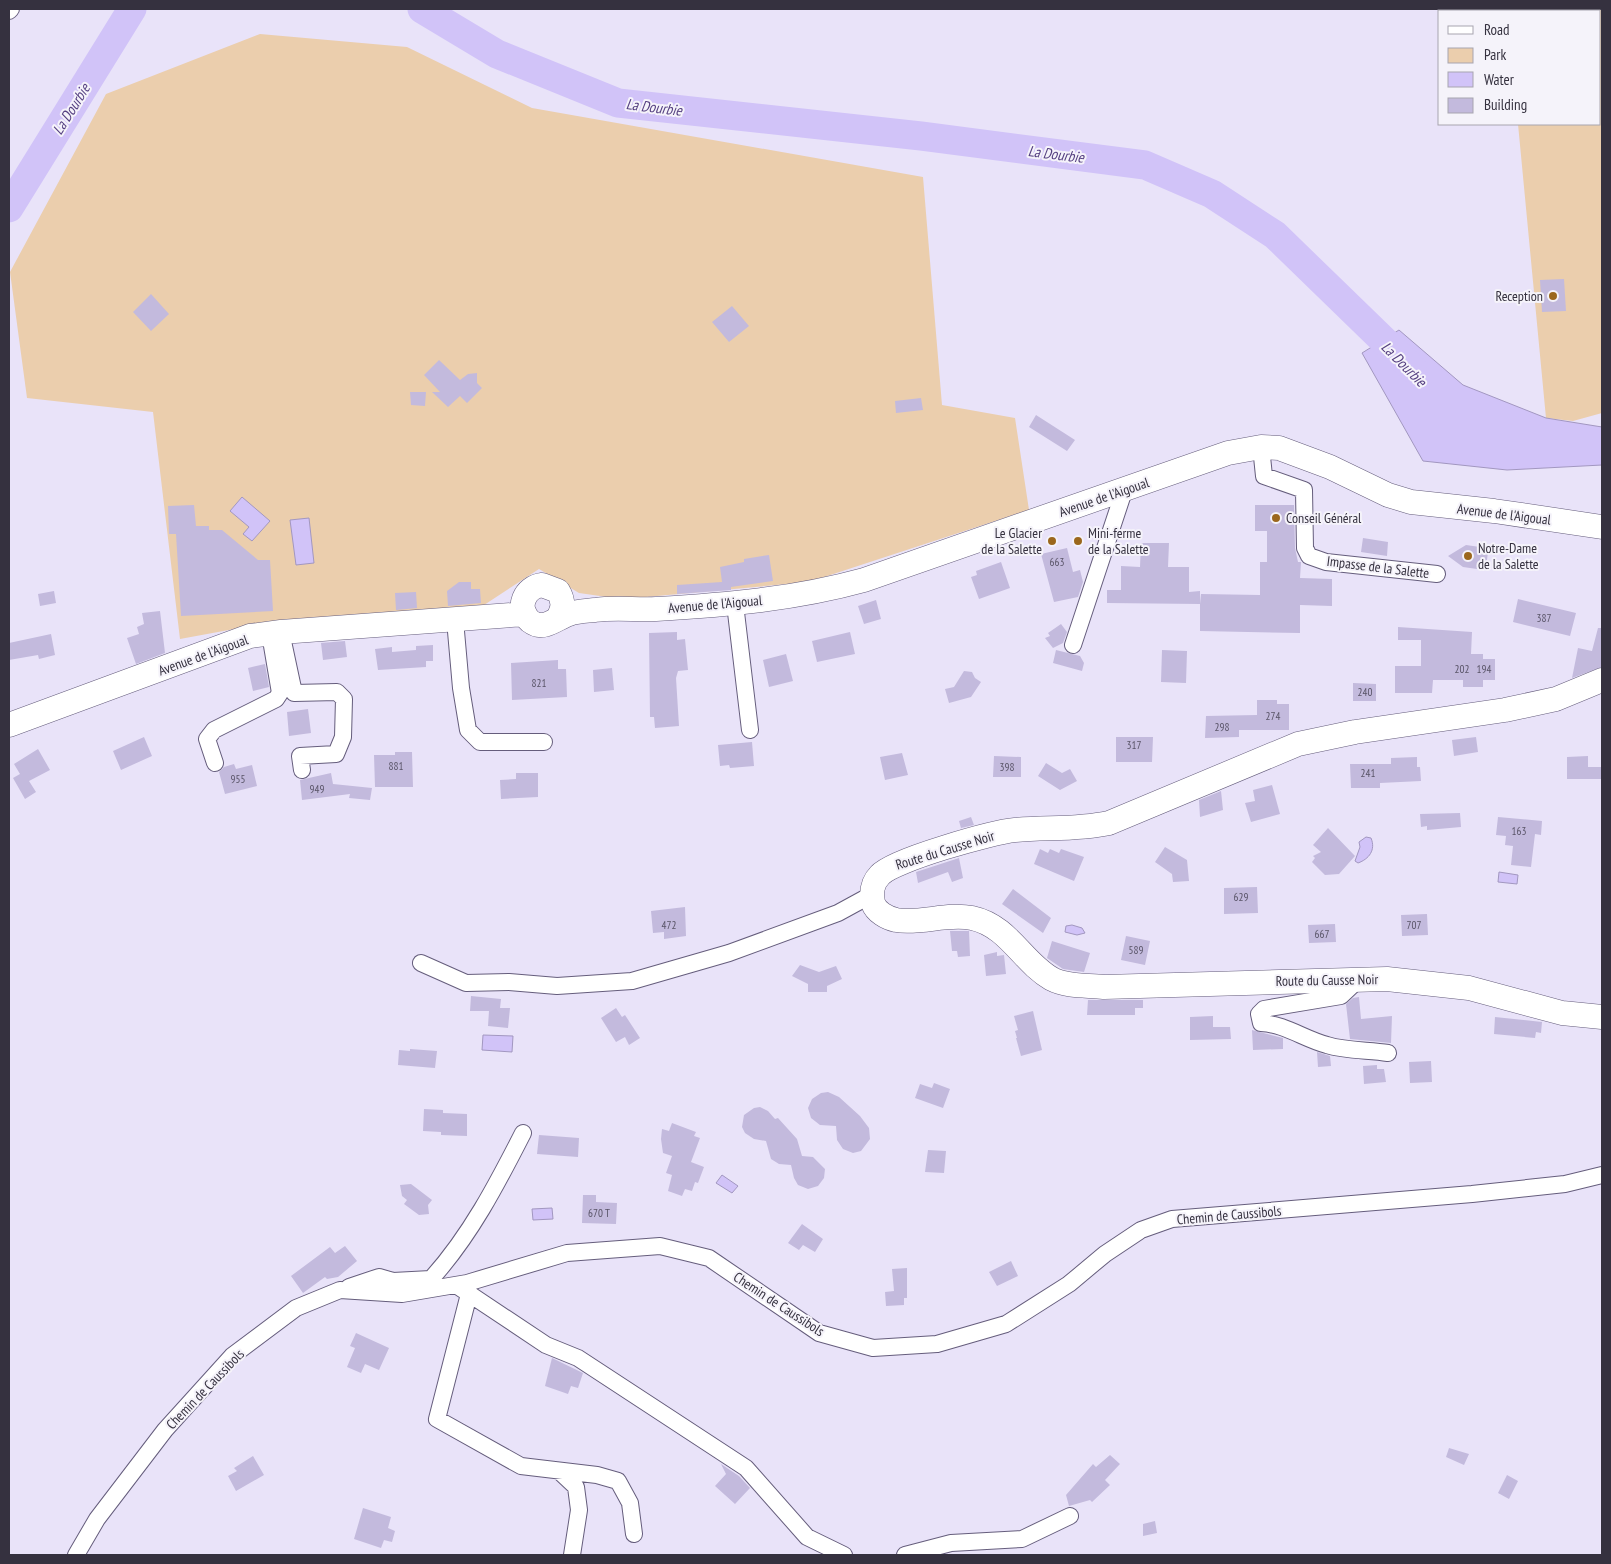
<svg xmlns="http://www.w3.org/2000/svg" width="1611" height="1564" font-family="'PT Sans Narrow',sans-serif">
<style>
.green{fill:#ebcead}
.water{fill:#d1c3f8;stroke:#a297c0}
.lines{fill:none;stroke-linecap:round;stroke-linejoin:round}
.river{stroke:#d1c3f8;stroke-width:29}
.building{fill:#c3badd}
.street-casing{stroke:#655d7c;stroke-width:18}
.secondary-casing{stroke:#655d7c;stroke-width:25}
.street{stroke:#fff;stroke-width:16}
.secondary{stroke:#fff;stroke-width:24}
.poi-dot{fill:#9b671d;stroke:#f5f3fa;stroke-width:2}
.labels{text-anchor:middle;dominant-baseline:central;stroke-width:4;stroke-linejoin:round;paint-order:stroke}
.number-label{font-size:11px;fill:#585366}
.poi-label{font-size:14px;fill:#35313f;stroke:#f5f3fa;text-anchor:start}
.street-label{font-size:14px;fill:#35313f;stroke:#f5f3fa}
.water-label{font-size:15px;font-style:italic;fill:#554081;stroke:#f5f3fa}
</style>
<rect width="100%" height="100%" fill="#e9e3f9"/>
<path class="green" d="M1507,9h95v404l-29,8 -27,-3 -28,-294h82v-113h-93z
M260,34l147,13 125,61 391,69 19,228 73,13 14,92 -220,72 -163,15h-39l-28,-4 -40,-24 -58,38 -209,15 -92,17 -27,-227 -126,-14 -17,-126 96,-178z"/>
<path class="water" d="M1399,330l64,55 83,33 56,9v38l-95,5 -84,-9 -61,-108z
M242,497l28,24 -18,20 -9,-7 6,-7 -19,-16z
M309,518l5,45 -18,2 -6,-45z
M1366,837l5,1c5,12 -2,21 -13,25l-3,-2 5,-14 -1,-5z
M1499,872l19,3 -1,9 -19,-2z
M1072,925l10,3 3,5 -8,2 -12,-3 1,-6z
M483,1035l30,1 -1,16 -30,-2z
M722,1175l16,11 -6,7 -16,-10z
M552,1208l1,11 -20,1 -1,-11z"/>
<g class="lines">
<path class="river" d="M422,9l75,45 121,49 303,33 224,29 67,29 63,41 137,133
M9,208l123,-199"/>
</g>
<path class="building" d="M1564,279l2,32 -24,1 -2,-32z
M151,294l18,20 -18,17 -18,-19z
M732,306l17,20 -20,16 -17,-20z
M439,360l21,20 8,-6 9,-1v10l5,5 -15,15 -7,-7 -12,11 -16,-15h8l-16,-17z
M410,392h16l-1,14 -14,-1z
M921,398l2,12 -27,3 -1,-12z
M1036,415l39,25 -8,11 -38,-24z
M194,505l2,21h13v4h13l36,30h12l3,51 -92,5 -5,-82h-7l-1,-28z
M1255,505h39l1,43 3,14h3l-1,16 32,1v27l-32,-1v28l-100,-2v-27l-93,-1v-13h14v-24l19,1 1,-24h28l-1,24h21v25l11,-1v13l1,-10 59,1v-33h7v-31h-12z
M1363,538l25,4 -1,14 -26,-4z
M1466,545l14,2 -1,4 9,1 -2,15 -8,-1 -1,3 -14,-2 -15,-11z
M1067,548l6,24 7,-2 3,12 -5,15 -24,5 -13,-48z
M769,555l4,26 -42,6v3l-54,4v-9l45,-3 -2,-15 24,-5v-3z
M1001,562l9,26 -31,11 -8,-22 6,-2 -1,-4z
M459,582h12v7h9l1,14 -33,3 -1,-15z
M54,591l2,12 -16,3 -2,-12z
M416,592l1,16 -21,2 -1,-17z
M1518,599l58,14 -6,23 -57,-14z
M876,600l5,19 -17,5 -6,-18z
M160,611l5,42 -29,11 -9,-26 12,-4 -2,-7 7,-3 -2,-11z
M1061,624l6,8 -4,11 -10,5 -8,-10 5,-2 -2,-3z
M1398,627l74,5 -1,22h12v5h12v21h-12v7h-20v-7h-30l-1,13h-37v-27h26v-26h-23z
M1598,628h4v39l-30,11 6,-30 14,3z
M677,632v8l8,-1 3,31 -10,1 -2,7 3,48 -24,2 -1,-11h-4l-1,-84z
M850,632l5,22 -38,8 -5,-21z
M51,634l4,21 -16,4 -1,-4 -29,5v-17z
M345,641l2,16 -24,3 -2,-17z
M433,645v16h-7v6l-48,3 -3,-21 17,-2v5l24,-2v-4z
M1056,650l24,6 4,7 -2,8 -29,-8z
M1162,650l25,1 -1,32 -25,-1z
M786,654l7,27 -24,6 -6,-27z
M558,660v9h8l1,28 -55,3 -1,-37z
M265,664l4,23 -16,4 -5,-23z
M612,668l2,22 -20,2 -1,-22z
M964,671l8,1 3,6 6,4 -10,15 -22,6 -4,-14 9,-2z
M1353,683l23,1v17h-23z
M1257,700h20v4h12v26h-50v7l-34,1 1,-22 51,-1z
M308,709l3,24 -22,3 -2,-24z
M144,737l8,19 -31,14 -8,-19z
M1116,737h37l-1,25h-36z
M1476,737l2,15 -24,4 -2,-16z
M752,742l2,24 -24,2 -1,-3 -9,1 -2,-21z
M38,749l12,21 -21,11 7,11 -11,7 -12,-21 7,-4 -6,-10z
M395,752h17l1,35h-38l-1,-32h21z
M902,753l6,22 -23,5 -5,-23z
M994,756l27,1v20h-28z
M1588,756v11h14v12h-35v-22z
M1417,757v10h3l1,14 -41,2v5h-29l-1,-24h41v-6z
M1046,763l16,10 8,-4 7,12 -17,9 -22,-14z
M234,764l2,5 16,-4 5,21 -32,8 -6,-22 5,-5z
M331,773l2,11 39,4 -2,12 -21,-2 1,-4 -48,6 -2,-20z
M516,773h22v24l-37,2 -1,-19 16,-1z
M1272,785l8,29 -29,8 -6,-19 10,-2 -2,-11z
M1221,791l2,19 -23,7 -1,-17z
M1460,813l1,14 -34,3v-4l-6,1 -1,-13z
M971,817l3,8 -13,3 -2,-7z
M1498,817l44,4 -1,14 -6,-1 -4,33 -20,-2 2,-19 -8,-1 1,-9 -10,-1z
M1328,828l27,28 -16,18 -14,1 -13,-13 3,-4 -2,-2 8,-4 -8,-7z
M1165,847l22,13 2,21 -16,1 -1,-8 -17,-12z
M1040,849l8,4 2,-4 9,4 2,-4 23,8 -10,24 -40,-17z
M959,858l4,20 -11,4 -4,-10 -30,11 -2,-11z
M1257,887l1,26 -34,1v-26z
M1013,889l38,29 -8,15 -41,-29z
M685,907l1,29 -22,3v-7l-11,1 -2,-22z
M1427,914l1,21 -26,1 -1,-21z
M1335,924l1,18 -27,1 -1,-18z
M950,931h19l1,25 -12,1 -1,-6h-5z
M1126,936l24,5 -5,24 -24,-5z
M1052,941l38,12 -6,19 -21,-3 -16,-11z
M997,952v4l7,-1 2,19 -20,2 -2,-21z
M800,965l19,7 17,-6 6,13 -15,7v6h-19v-8l-16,-8z
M471,996l30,3 -1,9h10l-2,20 -20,-2 1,-15h-19z
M1359,997l2,22 31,-3 -1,27 -41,-4 -4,-35 7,-6z
M1088,1000h55v8h-8v7h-48z
M616,1008l6,9 3,-2 15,23 -11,7 -4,-8 -9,5 -15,-24z
M1033,1011l9,39 -21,6 -5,-18h1l-2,-7 3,-1 -4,-14z
M1213,1016v11h17l1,12 -41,1v-23z
M1495,1017l47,5 -1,11 -5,-1 -1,6 -41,-4z
M1252,1030l31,8v11l-30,1z
M410,1049l27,2 -2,17 -37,-3 1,-15 11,1z
M1317,1052l13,4 1,10 -13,1z
M1431,1061l1,21 -22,1 -1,-21z
M1377,1065v4h7l2,13 -22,2 -1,-18z
M934,1083l16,6 -7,19 -28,-10 5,-14 12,4z
M828,1092l11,5 21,19 9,12 1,11 -9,12 -8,2 -10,-4 -6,-9 -1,-14 -16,-1 -9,-7 -3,-10 4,-9 9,-6z
M760,1107l8,4 7,8 3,-1 19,21 5,17 11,1 12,12 -1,9 -6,8 -10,3 -10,-4 -4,-7 -3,-13 -12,-1 -8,-5 -5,-18 -12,-2 -9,-6 -3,-6 2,-12 10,-7z
M424,1109l19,1v3l24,1v22l-26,-1v-3l-18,-1z
M672,1123l24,9 -2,4 6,2 -9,24 13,5 -6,16 -3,-1 -3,9 -7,-2 -3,7 -14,-5 4,-16 -6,-2 6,-17 -9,-3 -2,-14 1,-10 7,2z
M539,1135l40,3 -1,19 -41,-3z
M928,1150l18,1 -2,22 -19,-1z
M411,1184l21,16 -4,5 1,9 -10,1 -15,-11 3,-4 -5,-4 -2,-11z
M583,1195h13v7l21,1 -1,21 -34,-1z
M802,1224l21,15 -8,13 -12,-7 -4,5 -11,-7z
M345,1246l12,15 -19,16 -11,2 -2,-2 -22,16 -12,-17 39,-29 5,6z
M1011,1261l7,15 -21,10 -8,-14z
M907,1268v30h-3v7l-18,1 -1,-14 9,-1 -2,-22z
M356,1333l33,15 -10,22 -14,-6 -4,9 -14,-6 8,-19 -5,-2z
M552,1358l31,15 -5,15 -7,-2 -3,8 -23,-8z
M1449,1448l20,6 -5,11 -18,-8z
M1110,1455l10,9 -15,16 5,5 -18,17 -2,-2 -21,6 -3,-11 27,-31 3,3z
M253,1456l11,19 -28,16 -8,-15 9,-5 -3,-3z
M721,1464l18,12 11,12 -15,16 -20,-18 11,-12z
M1507,1475l11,6 -9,18 -11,-6z
M363,1508l28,9 -3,11 7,3 -3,11 -8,-2 -3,8 -27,-9z
M1155,1521l2,12 -14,3v-12z"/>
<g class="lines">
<defs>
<path id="street" d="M9,11l2,-2
M1261,447l3,29 40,14 1,58 4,8 17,6 111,12
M735,604l15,126
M455,620l6,68 7,42 12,12h64
M281,632l13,61 43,-1 7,7 -1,38 -7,17 -36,2 2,14
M1073,645l51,-154
M215,763l-8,-24 7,-9 62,-31 4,-6 -10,-59
M421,963l45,20 43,-1 48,4 75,-5 97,-28 109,-40 33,-18
M1359,979l-18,17 -77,13 -5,5 2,9c24,1 43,16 66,22 19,6 42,5 61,8
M456,1285l90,60 32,13 168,110 61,69 37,18
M349,1287l30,-10 14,4 38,-2c39,-43 66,-95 92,-146
M469,1294l-32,125 84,47 76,9 21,6 12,22 4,31
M559,1471l17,16 3,23 -7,45
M76,1555l21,-36 68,-89 67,-74 64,-48 44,-18 62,4 65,-11 100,-30 93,-7 49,12 110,75 54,15 64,-4 69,-20 63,-40 36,-30 36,-24 31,-11 300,-25 93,-10 37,-9
M905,1555l46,-12 71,-4 48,-23"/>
<path id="secondary" d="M557,619c7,-10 7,-18 1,-28l-16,-6c-17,2 -27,23 -12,36 14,11 26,-3 39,-7 8,-3 17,-3 26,-4 20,-3 41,0 61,-1 71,-4 139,-10 208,-29l364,-127 33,-6 18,1 51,19 58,28 23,7 83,9 108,16
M1602,680l-46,19 -51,11 -150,22 -57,12 -189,79c-32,7 -62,4 -94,7 -22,2 -122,30 -135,45 -8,8 -9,17 -7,28 3,9 14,15 23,17 25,4 51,-7 76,-2 37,8 50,44 80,61 15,8 36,6 52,8l283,-8 82,9 93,25 40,4
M9,725l241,-89 31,-4 244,-18"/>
</defs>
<use href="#street" class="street-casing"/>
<use href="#secondary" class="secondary-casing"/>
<use href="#street" class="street"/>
<use href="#secondary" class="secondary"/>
</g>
<g class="poi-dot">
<circle cx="1553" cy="296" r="5"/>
<circle cx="1276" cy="518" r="5"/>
<circle cx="1052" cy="541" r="5"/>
<circle cx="1078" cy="541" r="5"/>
<circle cx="1468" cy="556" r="5"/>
</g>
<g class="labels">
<g class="number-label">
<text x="1057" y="562">663</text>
<text x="1544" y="618">387</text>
<text x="1462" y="669">202</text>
<text x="1484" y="669">194</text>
<text x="539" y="683">821</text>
<text x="1365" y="692">240</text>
<text x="1273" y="716">274</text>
<text x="1222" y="727">298</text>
<text x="1134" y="745">317</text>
<text x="396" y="766">881</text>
<text x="1007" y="767">398</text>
<text x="1368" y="773">241</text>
<text x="238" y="779">955</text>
<text x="317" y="789">949</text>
<text x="1519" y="831">163</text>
<text x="1241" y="897">629</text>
<text x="669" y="925">472</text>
<text x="1414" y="925">707</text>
<text x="1322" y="934">667</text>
<text x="1136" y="950">589</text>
<text x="599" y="1213">670 T</text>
</g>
<g class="poi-label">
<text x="1543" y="296" text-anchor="end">Reception</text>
<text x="1286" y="518">Conseil Général</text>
<text x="1042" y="533" text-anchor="end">Le Glacier<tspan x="1042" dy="16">de la Salette</tspan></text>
<text x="1088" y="533">Mini-ferme<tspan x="1088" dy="16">de la Salette</tspan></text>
<text x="1478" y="548">Notre-Dame<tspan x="1478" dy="16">de la Salette</tspan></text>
</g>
<g class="street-label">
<text transform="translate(1104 497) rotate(-19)">Avenue de l'Aigoual</text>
<text transform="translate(1504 514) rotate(7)">Avenue de l'Aigoual</text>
<text transform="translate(1378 567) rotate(7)">Impasse de la Salette</text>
<text transform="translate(715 604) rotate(-5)">Avenue de l'Aigoual</text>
<text transform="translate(203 655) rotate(-20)">Avenue de l'Aigoual</text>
<text transform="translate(945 850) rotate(-17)">Route du Causse Noir</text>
<text transform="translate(1327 980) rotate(-1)">Route du Causse Noir</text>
<text transform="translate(1229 1215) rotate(-5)">Chemin de Caussibols</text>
<text transform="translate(779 1304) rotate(33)">Chemin de Caussibols</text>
<text transform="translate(205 1389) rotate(-46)">Chemin de Caussibols</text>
</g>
<g class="water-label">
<text transform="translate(654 107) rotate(7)">La Dourbie</text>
<text transform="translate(71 109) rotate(-58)">La Dourbie</text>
<text transform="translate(1056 154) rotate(7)">La Dourbie</text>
<text transform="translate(1404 364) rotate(45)">La Dourbie</text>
</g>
</g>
<rect width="1611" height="1564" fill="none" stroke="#35313f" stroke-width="20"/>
<rect x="1438" y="10" width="162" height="115" fill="#f5f3fa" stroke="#a8a5af"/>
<rect x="1448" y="26" width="25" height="8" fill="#ffffff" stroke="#a8a5af"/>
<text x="1484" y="35" font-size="15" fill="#35313f">Road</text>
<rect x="1448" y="48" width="25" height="15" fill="#ebcead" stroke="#a8a5af"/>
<text x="1484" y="60" font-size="15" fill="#35313f">Park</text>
<rect x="1448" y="72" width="25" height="15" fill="#d1c3f8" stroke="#a8a5af"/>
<text x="1484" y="85" font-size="15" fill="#35313f">Water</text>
<rect x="1448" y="98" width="25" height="15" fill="#c3badd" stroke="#a8a5af"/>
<text x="1484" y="110" font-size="15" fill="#35313f">Building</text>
</svg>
